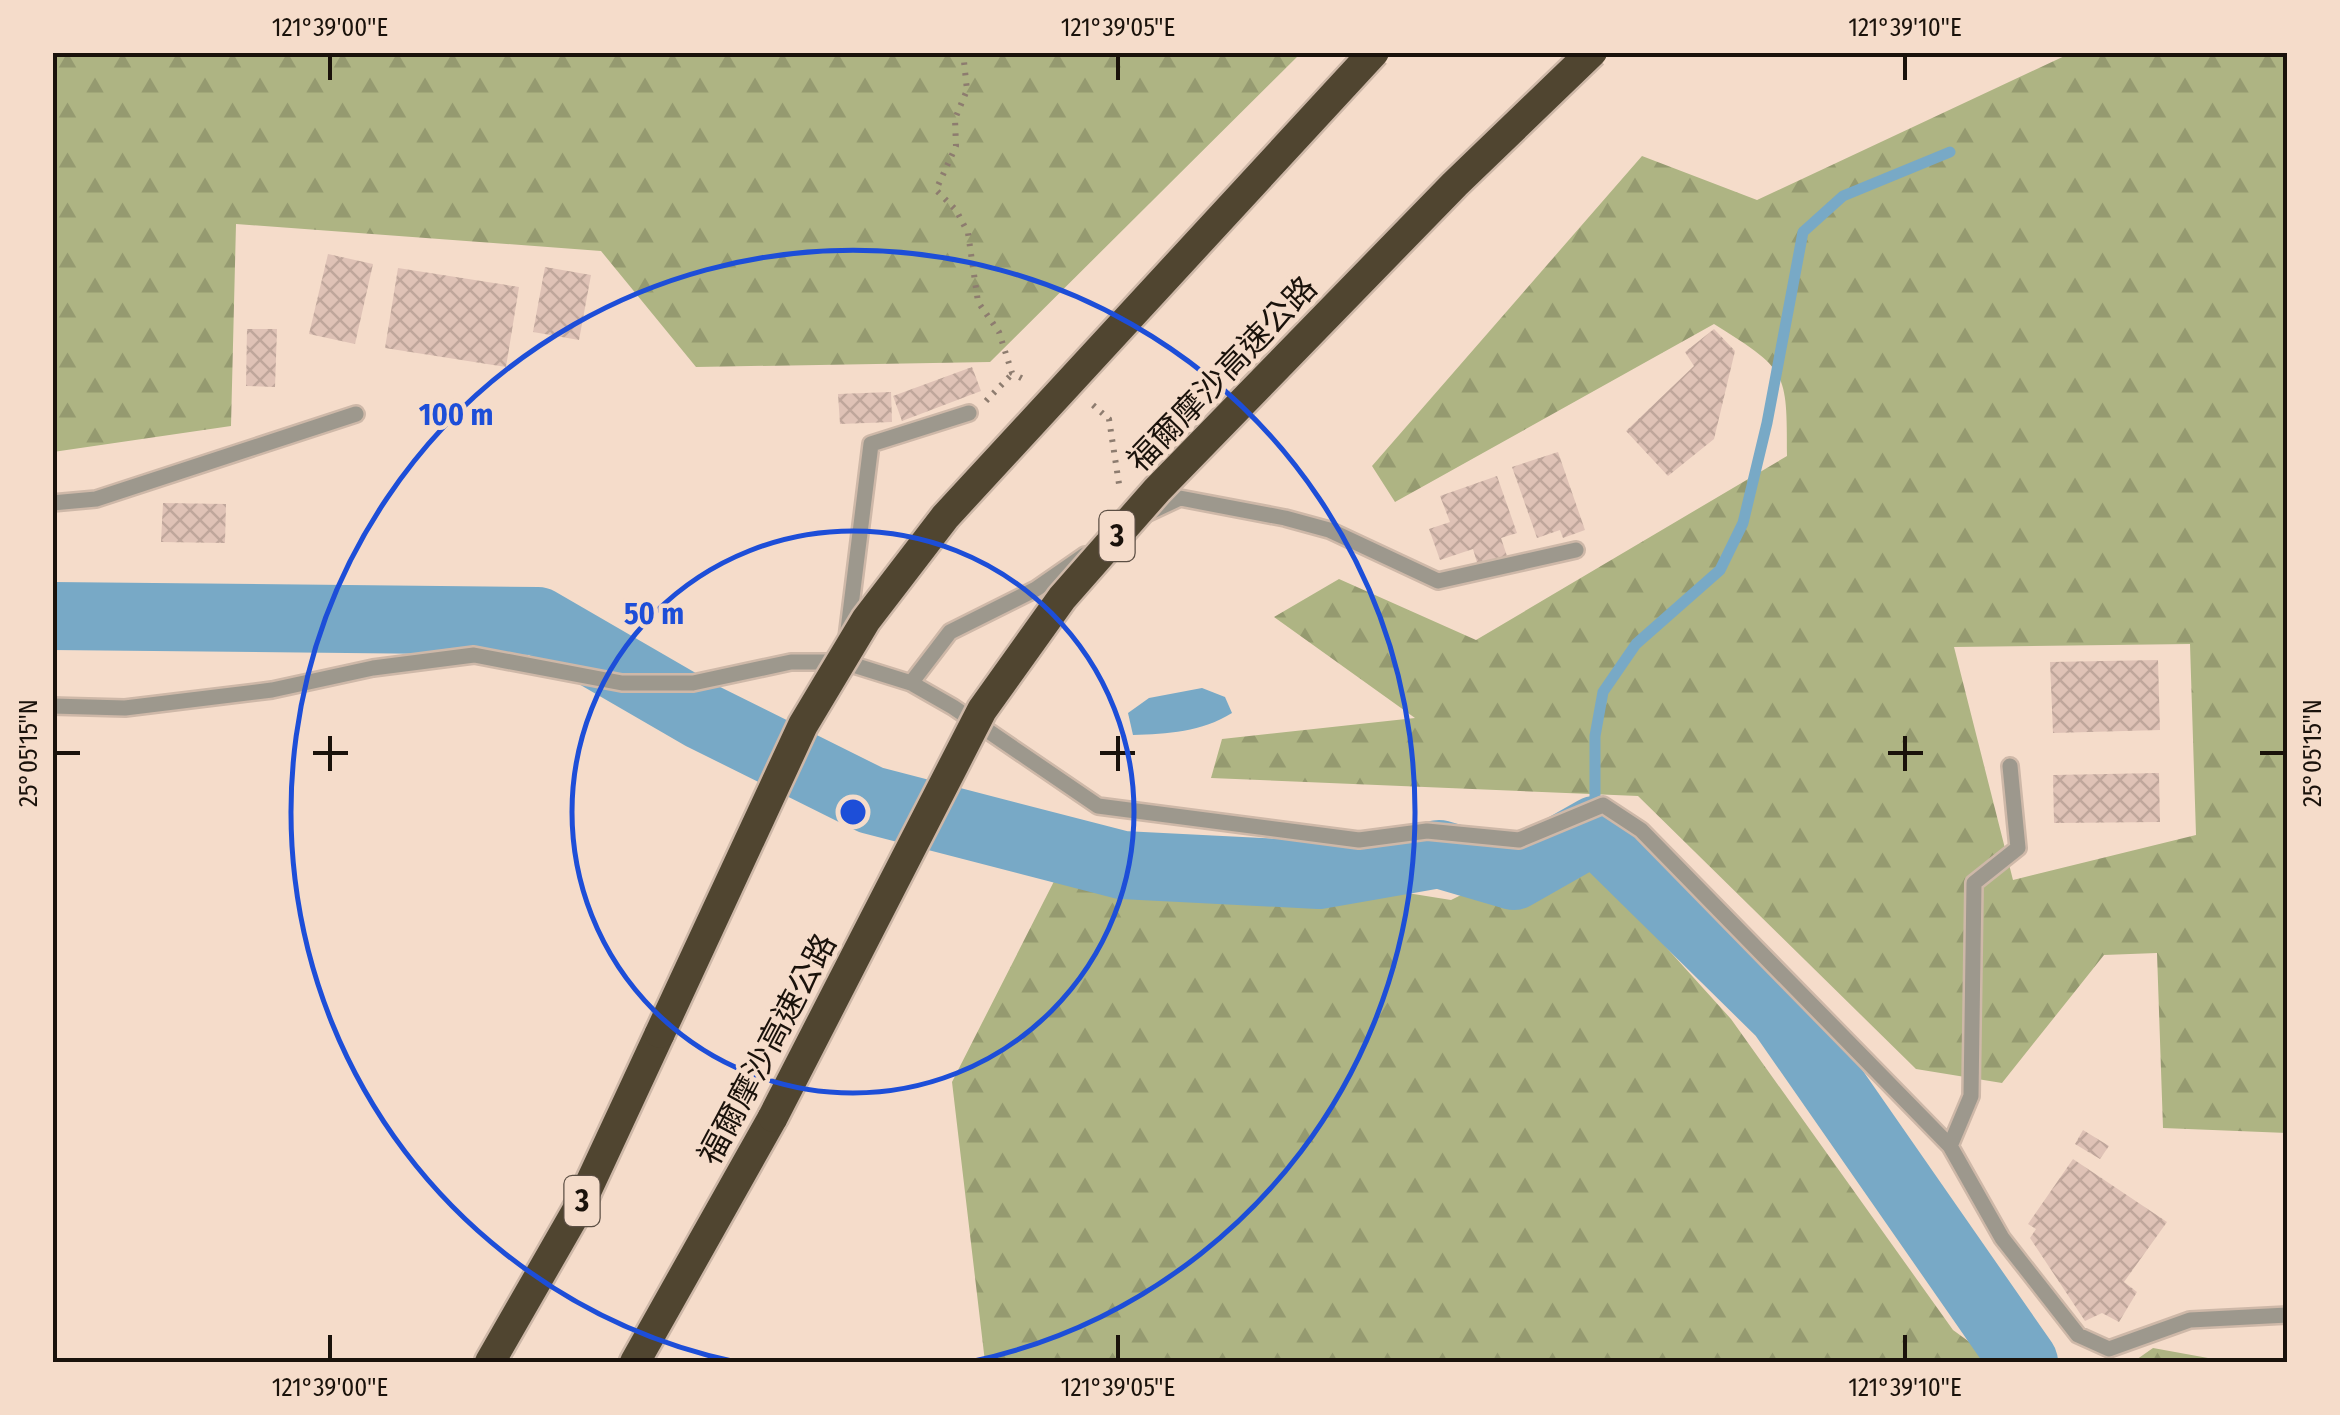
<svg xmlns="http://www.w3.org/2000/svg" width="2340" height="1415" font-family="'Fira Sans Condensed','Noto Sans TC',sans-serif">
<style>
.forest{fill:url(#forest-firs);fill-rule:evenodd}
.water{fill:#78a9c6}
.lines{fill:none;stroke-linecap:round;stroke-linejoin:round}
.stream{stroke:#78a9c6;stroke-width:11}
.river{stroke:#78a9c6;stroke-width:68}
.building{fill:url(#building-cross-hatch)}
.lane-casing{stroke:#ceb8a8;stroke-width:20}
.highway-casing{stroke:#ceb8a8;stroke-width:35}
.path{stroke:#8d7c6f;stroke-width:6;stroke-dasharray:2.5 8;stroke-linecap:butt}
.lane{stroke:#9d988d;stroke-width:15}
.highway{stroke:#504530;stroke-width:30}
.highway-bridge-casing{stroke:#ceb8a8;stroke-width:35;stroke-linecap:butt}
.highway-bridge{stroke:#504530;stroke-width:30}
.ticks{fill:none;stroke:#1a120b;stroke-width:4}
.ring{fill:none;stroke:#1d4ed8;stroke-width:5}
.labels{text-anchor:middle;dominant-baseline:central;stroke-width:9;stroke-linejoin:round;paint-order:stroke}
.shield{fill:#f5dcca;stroke:#5c4f44;stroke-width:2.5}
.shield-label{font-size:30px;font-weight:bold;fill:#1a120b}
.street-label{font-size:32px;fill:#1a120b;stroke:#f5dcca}
.centre{fill:#1d4ed8;stroke:#f5dcca;stroke-width:5}
.ring-label{font-size:30px;text-anchor:middle;font-weight:bold;fill:#1d4ed8;stroke:#f5dcca;stroke-width:9;stroke-linejoin:round;paint-order:stroke}
.neatline{fill:none;stroke:#1a120b;stroke-width:4}
.ticks-label{font-size:25px;text-anchor:middle;fill:#1a120b}
</style>
<defs>
<pattern id="forest-firs" width="22" height="20" patternUnits="userSpaceOnUse" patternTransform="scale(2.5)"><rect width="22" height="20" fill="#aeb483"/><path d="M5 1l3.5 6h-7zM16 11l3.5 6h-7z" fill="#959a70"/></pattern>
<pattern id="building-cross-hatch" width="8" height="8" patternUnits="userSpaceOnUse" patternTransform="scale(2.5)"><rect width="8" height="8" fill="#dfc2b6"/><path d="M0 0l8 8M0 8l8-8" fill="none" stroke="#bfa69b"/></pattern>
</defs>
<rect width="100%" height="100%" fill="#f5dcca"/>
<path class="forest" d="M56,53v-1l1245,1 -311,309 -294,5 -95,-116 -365,-27 -5,202 -178,26 -1,-370z
M2071,53h216v1080l-124,-5 -6,-175 -53,2 -102,128 -86,-14 -278,-273 -427,-18 11,-39 193,-21 -141,-101 65,-38 137,61 311,-184c0,-86 0,-86 -73,-132l-319,178 -23,-36 270,-310 115,44zM2190,644l6,191 -183,45 -59,-233z
M1075,840l376,60 119,-59 161,178 222,311 44,32h-1012l-33,-280z
M2153,1348l66,12 5,2h-91z"/>
<path class="water" d="M1202,688l23,9 7,16c-30,19 -65,21 -99,22l-5,-22 21,-15z"/>
<g class="lines">
<path class="stream" d="M1595,830v-94l8,-44 33,-48 84,-74 23,-47 24,-100 36,-191 40,-36 107,-44"/>
<path class="river" d="M52,616l486,5 164,95 169,84 251,65 197,10 120,-21 75,22 81,-46 187,184 242,348"/>
</g>
<path class="building" d="M328,254l45,10 -18,80 -46,-10z
M545,267l46,8 -12,65 -46,-8z
M398,268l121,19 -13,80 -121,-19z
M247,329h30l-2,58 -29,-1z
M1714,329l21,22 -21,88 -46,37 -42,-45 68,-65 -9,-14z
M972,367l9,24 -79,30 -9,-25z
M891,392l1,30 -52,2 -2,-30z
M1558,452l27,78 -22,8 -3,-8 -23,8 -25,-71z
M1497,476l20,57 -16,5 6,18 -29,10 -5,-17 -33,11 -11,-31 21,-7 -10,-26z
M163,503l63,1 -1,39 -64,-1z
M2158,660l2,70 -107,3 -3,-71z
M2159,773l1,49 -106,1 -1,-48z
M2083,1130l26,16 -9,13 -25,-15z
M2073,1159l94,63 -43,60 13,10 -18,30 -17,-9 -17,8 -55,-83 6,-9 -8,-5z"/>
<g class="lines">
<defs>
<path id="lane" d="M52,503l44,-4 260,-85
M1146,514l34,-16 105,20 44,12 109,51 138,-31
M847,638l24,-194 98,-31
M911,683l39,-51 86,-43 49,-34
M52,706l73,2 147,-18 101,-22 101,-13 148,28h71l98,-21h53l67,21 42,24 145,99 261,34 68,-9 92,9 84,-35 38,25 309,316 52,92 76,97 31,14 81,-29 98,-5
M1950,1146l21,-50 3,-213 44,-35 -8,-82"/>
<path id="highway" d="M490,1362l89,-155 81,-174
M635,1362l138,-245"/>
</defs>
<use href="#lane" class="lane-casing"/>
<use href="#highway" class="highway-casing"/>
<path class="path" d="M963,52l4,38 -12,29 1,27 -20,44 20,20 12,23 10,69 21,30 13,41 13,7
M986,401l26,-27
M1093,405l16,14 10,65"/>
<use href="#lane" class="lane"/>
<use href="#highway" class="highway"/>
<defs>
<path id="highway-bridge" d="M660,1033l143,-308 63,-105 79,-103 429,-465
M773,1117l209,-407 80,-112 95,-108 298,-306 137,-132"/>
</defs>
<use href="#highway-bridge" class="highway-bridge-casing"/>
<use href="#highway-bridge" class="highway-bridge"/>
</g>
<path class="ticks" d="M330,55v25M1118,55v25M1905,55v25M330,736v35M1118,736v35M1905,736v35M55,753h25M313,753h35M1100,753h35M1888,753h35M2260,753h25M330,1335v25M1118,1335v25M1905,1335v25"/>
<g class="ring">
<circle cx="853" cy="812" r="281"/>
<path d="M736 1362A562 562 0 1 1 970 1362"/>
</g>
<g class="labels">
<g class="shield">
<rect x="1099.5" y="511" width="35" height="50" rx="8"/>
<rect x="564.5" y="1176" width="35" height="50" rx="8"/>
</g>
<g class="shield-label">
<text x="1117" y="536">3</text>
<text x="582" y="1201">3</text>
</g>
<g class="street-label">
<text transform="translate(1222 374) rotate(-46)">福爾摩沙高速公路</text>
<text transform="translate(767 1049) rotate(-62)">福爾摩沙高速公路</text>
</g>
</g>
<circle cx="853" cy="812" r="15" class="centre"/>
<g class="ring-label">
<text x="456" y="425">100 m</text>
<text x="654" y="624">50 m</text>
</g>
<rect width="2340" height="1415" fill="none" stroke="#f5dcca" stroke-width="110"/>
<rect x="55" y="55" width="2230" height="1305" class="neatline"/>
<g class="ticks-label">
<text x="330" y="36">121°39'00"E</text>
<text x="1118" y="36">121°39'05"E</text>
<text x="1905" y="36">121°39'10"E</text>
<text transform="translate(28 753) rotate(-90)" y="9">25°05'15"N</text>
<text transform="translate(2312 753) rotate(-90)" y="9">25°05'15"N</text>
<text x="330" y="1396">121°39'00"E</text>
<text x="1118" y="1396">121°39'05"E</text>
<text x="1905" y="1396">121°39'10"E</text>
</g>
</svg>
